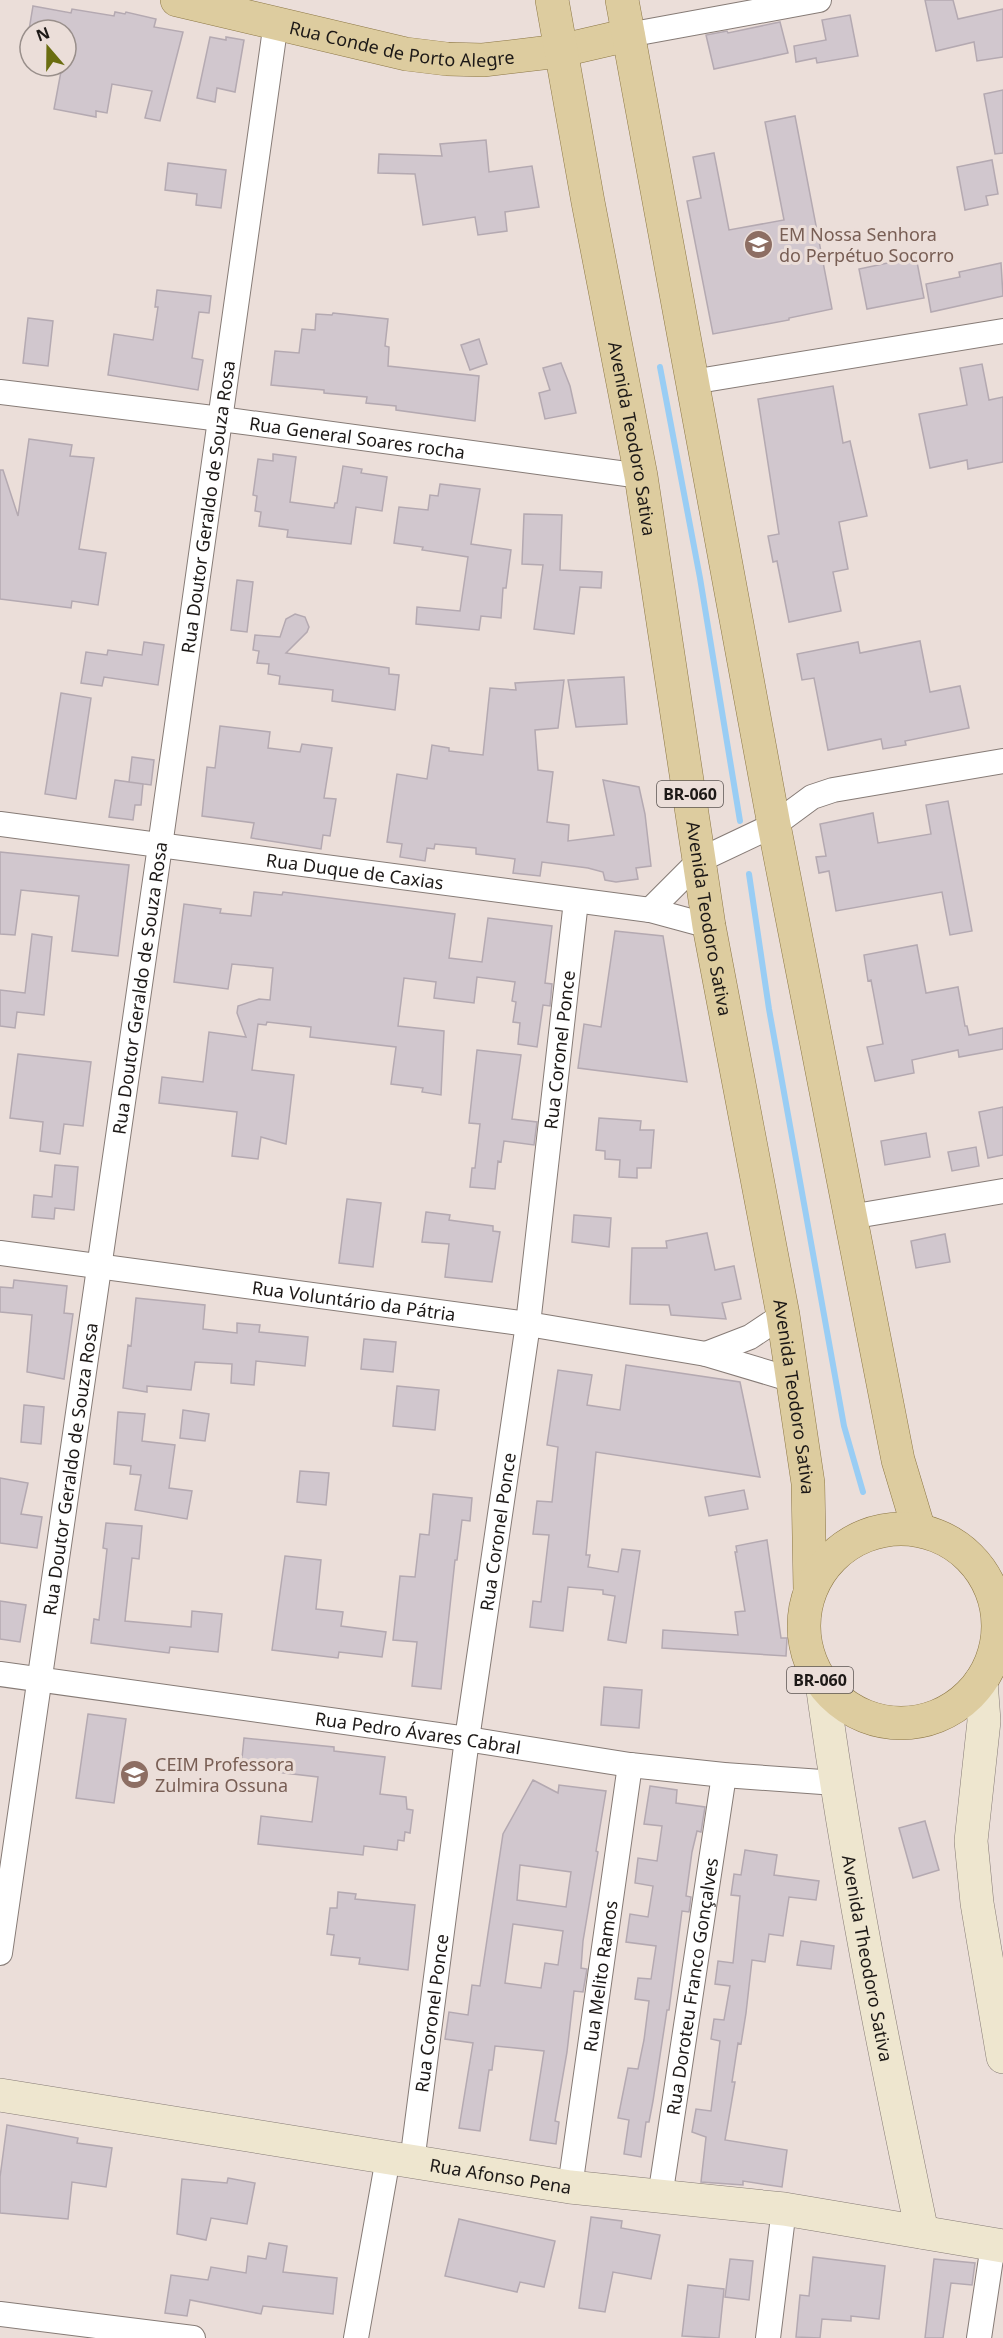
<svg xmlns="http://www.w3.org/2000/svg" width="1003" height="2338" font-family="'Noto Sans',sans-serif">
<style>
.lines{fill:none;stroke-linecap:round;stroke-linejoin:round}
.stream{stroke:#99cdf4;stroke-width:6}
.building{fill:#d1c7ce;stroke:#b4a9b1;stroke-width:1.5;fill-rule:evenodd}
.street-casing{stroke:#867b76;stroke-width:26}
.secondary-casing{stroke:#867b76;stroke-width:34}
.primary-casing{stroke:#8c7746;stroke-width:34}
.street{stroke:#fff;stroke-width:24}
.secondary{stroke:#eee6cf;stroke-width:33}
.primary{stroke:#ddcc9f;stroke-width:33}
.labels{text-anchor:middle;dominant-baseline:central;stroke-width:6;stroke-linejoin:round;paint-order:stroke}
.shield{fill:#ebded9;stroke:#5b5451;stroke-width:1.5}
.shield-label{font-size:16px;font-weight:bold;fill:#1d1917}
.street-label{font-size:18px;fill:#1d1917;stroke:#ebded9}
.education-label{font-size:18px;fill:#785e54;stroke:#ebded9;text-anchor:start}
</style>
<rect width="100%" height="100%" fill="#ebded9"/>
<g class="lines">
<path class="stream" d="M660,367l40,211 40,243
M749,874l20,135 75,417 19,66"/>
</g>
<path class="building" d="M925,0h28l5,19 45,-10v48l-26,4 -3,-19 -38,9z
M33,6l38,7 1,-4 42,7 1,-4 10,2 1,-2 30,7 -2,8 29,5 -23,89 -15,-3 7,-27 -40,-7 -5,29 -11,-2v6l-42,-8 8,-43h4v-36h-37z
M850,15l8,41 -41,7 -1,-5 -20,4 -2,-16 32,-6 -4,-20z
M780,22l8,31 -74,16 -8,-34 21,-4 1,2z
M210,37l16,3v-3l18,3 -9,52 -18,-4 -2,14 -18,-4z
M1003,90v63l-8,1 -11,-60z
M795,116l37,193 -43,9v2l-76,14 -26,-133 14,-3 -8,-41 21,-4 15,77 55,-10 -19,-98z
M486,140l3,32 43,-6 7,41 -34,5 2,19 -29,4 -3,-18 -52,8 -8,-51 -37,-1 1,-19 63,2 -2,-12z
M992,160l6,34 -12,2 2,9 -23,5 -8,-43z
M168,163l58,7 -5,38 -25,-3 1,-11 -32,-4z
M916,257l8,41 -57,11 -8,-40z
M1001,263l2,33 -72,16 -5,-28 34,-7 -1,-5z
M157,290l54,6 -2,17 -10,-1 -7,46 11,2 -5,30 -90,-15 6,-41 39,6 5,-33h-3z
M333,313l55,6 -3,27 4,1 -1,19 91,10 -4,45 -79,-11v-4l-30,-3 1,-6 -43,-4v-3l-53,-5 4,-34 24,2 3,-24 13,1 1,-16 16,1z
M28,318l25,3 -5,45 -25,-3z
M479,339l8,25 -17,6 -9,-25z
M561,363l9,23 6,27 -31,6 -6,-26 11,-3 -7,-22z
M982,364l7,36 14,-3v65l-35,7 -1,-9 -37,8 -11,-54 48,-9 -7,-37z
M833,386l10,57 7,-2 17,75 -28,6 9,47 -15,3 8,39 -52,11 -12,-61 -4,1 -5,-26 11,-2 -21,-135z
M29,439l43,6 -2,11 24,2 -15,91 27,4 -8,52 -26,-4 -1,7 -71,-9v-129h3l15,46z
M273,454l23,3 -6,45 44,6 1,-5h2l6,-37 19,3 -1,4 26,4 -5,34 -26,-4 -5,37 -64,-7 1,-7 -29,-4 2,-14 -6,-1 2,-15 -4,-1 5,-36 15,2z
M440,484l40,5 -9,55 40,6 -5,38h-3l-2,30 -20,-2 -2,14 -63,-6 1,-17 43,4 8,-54 -46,-7 1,-3 -29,-4 5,-36 29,3 2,-15 8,1z
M524,514l38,1 -2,55 42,2 -1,16 -21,-1 -6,47 -40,-5 9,-64 -21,-1z
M237,580l16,2 -6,50 -16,-2z
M295,614l10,3 4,10 -2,5 -21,21 103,15v6l10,1 -4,35 -63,-9 1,-11 -54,-6 1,-8 -12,-2 1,-10 -12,-1 2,-12 -6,-1 2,-15 25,2 6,-18z
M920,641l10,51 30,-6 9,42 -64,13 1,4 -23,4 -2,-10 -53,11 -14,-72 -12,2 -5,-26 61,-12 2,11z
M144,642l20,3 -6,40 -54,-8 -2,9 -21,-3 5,-31 21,3 1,-5 34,5z
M624,677l3,47 -51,3 -8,-47z
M564,680l-6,48 -23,2 3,40 15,2 -6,50 22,3 -1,16 46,-6 -11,-55 36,7 6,27 6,52 -15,2 2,11 -22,3 -11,-2 -2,-8 -15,-4 -46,-6 -2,14 -27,-3 2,-14 -39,-5v-6l-41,-4 -1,5 -7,-1 -2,13 -25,-4 2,-13 -15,-2 10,-68 30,5 5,-34 17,3v3l34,4 7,-67 26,2 -1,-7z
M61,693l30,5 -15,101 -31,-5z
M220,726l50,6 -2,16 32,4 2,-8 30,4 -8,50 12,1 -6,37 -7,-1 -2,14 -70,-11 3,-15 -52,-7 5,-49 8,1z
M132,757l22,3 -3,25 -22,-3z
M115,780l28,4 -2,21h-6l-2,15 -24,-3z
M948,801l24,130 -22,4 -8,-43 -106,19 -7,-40 -10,2 -3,-16 10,-1 -6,-32 53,-11 5,30 53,-9 -5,-29z
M0,852l129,13 -11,91 -46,-5 7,-55 -58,-6 -6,45 -15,-1z
M254,892l28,3 1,-3 172,22 -6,44 33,4 6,-44 64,8 -7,57 7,1 -2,22 -7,-1 -6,42 -19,-3 2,-21 -7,-1 3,-20 -4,-1 3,-19 -38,-5 -3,26 -40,-5 2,-16 -32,-4 -6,48 46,5 -3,64 -19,-3 1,-4 -32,-4 5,-37 -86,-10 1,-10 -44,-5 -1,3 -8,-1 -6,46 42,5 -8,69 -25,-7 -3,22 -26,-3 5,-44 -78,-9 3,-26 41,5 6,-50 37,5 -9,-24 1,-7 21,-7 11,1 3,-32 -41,-4 -4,25 -54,-7 10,-78 37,5 -1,4 31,3z
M615,931l48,5 24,146 -109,-14 6,-44 17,3z
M32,934l20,3 -8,78 -27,-3 -2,16 -15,-2v-36l25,3z
M917,945l9,48 32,-6 7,39h2l2,9 34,-7v21l-44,8 -1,-7 -46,10 2,13 -39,8 -8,-34 16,-3 -12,-64 -3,1 -4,-26z
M477,1050l44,5 -9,64 25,3 -3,23 -30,-4 -3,21 -3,-1 -3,28 -25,-2 2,-19h3l5,-44 -11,-1z
M18,1054l73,8 -8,64 -19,-2 -4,30 -20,-3 3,-29 -33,-4z
M1003,1107v48l-15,3 -9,-46z
M599,1118l42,3 -1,9h14l-3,38h-14v10l-18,-1 1,-17 -15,-1v-8l-9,-1z
M926,1133l4,24 -45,8 -4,-24z
M976,1147l3,19 -27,5 -4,-19z
M55,1165l23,2 -4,43 -19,-2 -1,11 -22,-2 2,-22 18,2z
M347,1199l34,4 -8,64 -34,-4z
M426,1212l24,3 -1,5 44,6v5l7,1 -8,50 -47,-5 4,-33 -27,-2z
M574,1215l37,3 -2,29 -37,-5z
M707,1233l8,37 19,-4 7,33 -19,4 4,16 -55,-4 -2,-10 -39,-1 2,-56h35l-1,-7z
M945,1234l5,28 -34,6 -5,-27z
M14,1280l53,6 -3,27 9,1 -9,65 -37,-7 5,-57 -32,-3v-25l13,1z
M136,1298l69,7 -2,24 34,4v-10l23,2 -1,7 49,5 -3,29 -49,-5 -2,24 -23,-2 1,-19 -37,-2 -4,28 -44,-4v6l-24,-4 5,-43 3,1z
M364,1339l32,3 -3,30 -32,-3z
M626,1365l114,17 20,95 -164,-25 -10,103h4l-2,12 30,5 4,-23 18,2 -14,92 -18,-3 7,-44 -12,-2v-4l-35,-3 -5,44 -33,-4 3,-26 8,1 8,-67 -16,-1 4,-33 15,1 6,-55 -11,-2 11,-75 34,5 -5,30 33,5z
M397,1386l42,4 -4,40 -42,-4z
M24,1405l20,2 -3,37 -20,-2z
M183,1410l26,4 -4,27 -25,-3z
M118,1412l27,2 -3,27 33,4 -6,43 23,3 -5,28 -52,-9 6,-35 -11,-1 1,-8 -17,-2z
M300,1471l29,2 -3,32 -29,-3z
M0,1478l28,5 -7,31 21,3 -5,31 -37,-5z
M744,1490l4,19 -39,7 -4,-19z
M433,1494l39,4 -2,23 -8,-1 -5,40h-2l-14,129 -29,-3 5,-44 -24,-2 7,-64 15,1 5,-43 9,1z
M106,1523l36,3 -3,33 -7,-1 -7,63 66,6 1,-16 30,3 -4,38 -48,-5 -1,6 -78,-10 3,-24 5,1 8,-71 -4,-1z
M767,1540l14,98h6l-1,18 -124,-8 1,-18 75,5 -3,-23 10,-1 -10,-59h2l-1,-6z
M285,1556l36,4 -5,49 27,3 -2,14 45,6 -4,25 -43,-5 -1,6 -66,-8z
M0,1601l26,4 -6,37 -20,-3z
M604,1687l38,3 -3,38 -38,-3z
M88,1714l38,5 -12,84 -38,-5z
M244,1738l90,9v4l51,6 -5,37 26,3 1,12 6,1 -3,23 -5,-1 -1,9 -6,-1 -1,10 -33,-4 -1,9 -105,-11 3,-28 51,6 6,-45 -77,-9z
M533,1780l25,13 1,-8 47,6 -10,60 2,1 -15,89 -2,27 6,1 -4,23 -9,-1 -7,61 -12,69 4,1 -3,22 -26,-4 14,-89 -49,-5 -3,24h-3l-9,61 -21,-3 14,-85 -28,-4 4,-27 19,3 4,-30 8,1 23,-152zM520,1865l51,7 -5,35 -49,-7zM513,1924l50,7 -5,34 -13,-2 -4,25 -36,-5z
M650,1786l27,4 -1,13 29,4 -4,25 -4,-1 -5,21 -6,44 5,1 -2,15 -7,-1 -13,99h-2l-14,91 -4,21h-3l-5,35 -17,-3 5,-34 -11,-2 10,-50 10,1 6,-29 5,-39 -14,-2 3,-21 13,1 5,-33 -30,-4 4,-28 18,3 5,-31 -18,-3 3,-25 19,3 5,-35 -18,-2z
M925,1821l14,49 -26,8 -14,-50z
M745,1850l32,5 -3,20 45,6 -3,19 -27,-3 -6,39 -14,-2 -4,28 -13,-2 -6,53 -5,31 -3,-1 -6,39h3l-10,58 62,10 -5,37 -39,-6v4l-42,-3 5,-45 -14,-5 4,-23 15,2 9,-70 -9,-2 3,-20 10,1 6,-34 -15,-2 3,-23 15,2 7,-67 -9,-1 3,-21 7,1z
M338,1892l18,2 -1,5 60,6 -7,65 -49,-6 1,-6 -29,-3 3,-20 -7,-1 3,-26h7z
M801,1941l33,5 -3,23 -34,-4z
M7,2125l71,13 -1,5 35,5 -6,39 -34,-5 -4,37 -68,-6v-36z
M228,2178l27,5 -8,41 -36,-6 -5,22 -29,-6 5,-55 45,4z
M591,2217l31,4 -1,7 39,7 -9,44 -38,-7 -8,40 -26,-4z
M459,2219l96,22 -11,46 -24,-5 -3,10 -72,-16z
M269,2243l18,3 -4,26 54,6 -4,36 -70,-8 -2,8 -71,-14 -3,16 -22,-3 6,-38 37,5 3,-13 35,6 2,-17 18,3z
M813,2257l72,9 -6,53 -28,-3v5l-29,-2 -2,19 -24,-1 4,-42 9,1z
M730,2259l23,2 -4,39 -24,-3z
M934,2259l41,4 -3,22 -21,-2 -8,55h-18z
M688,2285l36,4 -5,49 -37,-2z"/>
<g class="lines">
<defs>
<g id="street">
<path d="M628,35l191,-35"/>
<path d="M692,382l311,-51"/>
<path id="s1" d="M0,392l221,27 420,57"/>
<path id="s2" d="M0,824l650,86 59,16"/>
<path d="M650,910l50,-50 74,-35 38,-28 21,-7 170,-29"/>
<path d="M850,1217l153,-26"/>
<path id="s3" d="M0,1253l528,71 178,30 87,26"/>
<path d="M706,1354l44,-17 33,-22"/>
<path id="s4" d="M0,1674l467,65 163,26 94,10 112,8"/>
<path id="s5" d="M0,1953l160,-1107 116,-824"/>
<path id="s6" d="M412,2162l55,-423 61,-415 48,-423"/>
<path id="s7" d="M570,2187l60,-422"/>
<path id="s8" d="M660,2197l64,-422"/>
<path d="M0,2314l193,24"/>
<path d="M356,2338l32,-180"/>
<path d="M768,2338l16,-129"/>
<path d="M979,2338l14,-93"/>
</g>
<g id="secondary">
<path d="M981,1681l3,40 -13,120 6,62 26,154"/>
<path id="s9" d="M822,1683c25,184 62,367 100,549"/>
<path id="s10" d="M0,2095l570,92 214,22 219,37"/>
</g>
<g id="primary">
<path id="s11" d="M177,0l229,54 41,5 36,1 76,-9 69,-16"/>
<path id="s12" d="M552,0l36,202 53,274 68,450 74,389 25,168 2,107"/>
<path d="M622,0l152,825 124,635 21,70"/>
<circle cx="901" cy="1626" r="97"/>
</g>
</defs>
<use href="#street" class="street-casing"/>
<use href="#secondary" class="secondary-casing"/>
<use href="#primary" class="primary-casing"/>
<use href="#street" class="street"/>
<use href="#secondary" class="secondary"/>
<use href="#primary" class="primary"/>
</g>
<defs>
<symbol id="school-disc" viewBox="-11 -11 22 22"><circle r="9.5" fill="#8d6e63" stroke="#ebded9"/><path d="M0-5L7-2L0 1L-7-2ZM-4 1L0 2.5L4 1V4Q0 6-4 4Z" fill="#fff"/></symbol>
</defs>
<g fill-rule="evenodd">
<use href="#school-disc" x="742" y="228" width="33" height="33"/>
<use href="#school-disc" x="118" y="1758" width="33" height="33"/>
</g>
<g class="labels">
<g class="shield">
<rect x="657" y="781" width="66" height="26" rx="4.5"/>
<rect x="787" y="1667" width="66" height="26" rx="4.5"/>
</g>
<g class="shield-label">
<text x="690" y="794">BR-060</text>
<text x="820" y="1680">BR-060</text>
</g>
<g class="street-label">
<text stroke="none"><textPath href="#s11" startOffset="230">Rua Conde de Porto Alegre</textPath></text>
<text stroke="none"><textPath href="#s1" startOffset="360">Rua General Soares rocha</textPath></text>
<text stroke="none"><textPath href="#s12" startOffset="446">Avenida Teodoro Sativa</textPath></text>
<text stroke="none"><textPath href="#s5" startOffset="1461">Rua Doutor Geraldo de Souza Rosa</textPath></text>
<text stroke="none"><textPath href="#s2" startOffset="358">Rua Duque de Caxias</textPath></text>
<text stroke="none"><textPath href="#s12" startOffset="932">Avenida Teodoro Sativa</textPath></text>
<text stroke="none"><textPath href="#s5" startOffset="975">Rua Doutor Geraldo de Souza Rosa</textPath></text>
<text stroke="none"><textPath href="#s6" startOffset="1122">Rua Coronel Ponce</textPath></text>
<text stroke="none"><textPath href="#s3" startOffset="357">Rua Voluntário da Pátria</textPath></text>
<text stroke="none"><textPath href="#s12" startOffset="1418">Avenida Teodoro Sativa</textPath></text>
<text stroke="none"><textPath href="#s5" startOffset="489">Rua Doutor Geraldo de Souza Rosa</textPath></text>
<text stroke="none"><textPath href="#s6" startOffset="636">Rua Coronel Ponce</textPath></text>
<text stroke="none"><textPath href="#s4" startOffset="422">Rua Pedro Ávares Cabral</textPath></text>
<text stroke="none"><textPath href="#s9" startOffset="279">Avenida Theodoro Sativa</textPath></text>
<text stroke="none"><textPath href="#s7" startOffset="213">Rua Melito Ramos</textPath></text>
<text stroke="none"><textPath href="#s8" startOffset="213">Rua Doroteu Franco Gonçalves</textPath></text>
<text stroke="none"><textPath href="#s6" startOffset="150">Rua Coronel Ponce</textPath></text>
<text stroke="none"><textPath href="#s10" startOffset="507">Rua Afonso Pena</textPath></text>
</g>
<g class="education-label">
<text x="779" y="234">EM Nossa Senhora<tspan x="779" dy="21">do Perpétuo Socorro</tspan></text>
<text x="155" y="1764">CEIM Professora<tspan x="155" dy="21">Zulmira Ossuna</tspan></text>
</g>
</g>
<g transform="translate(48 48) rotate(340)"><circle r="28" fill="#ebded9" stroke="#998f8b" stroke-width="1.5"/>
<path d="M0-4.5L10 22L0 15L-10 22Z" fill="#6a6d10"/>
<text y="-9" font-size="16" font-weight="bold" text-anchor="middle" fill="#1d1917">N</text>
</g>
</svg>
